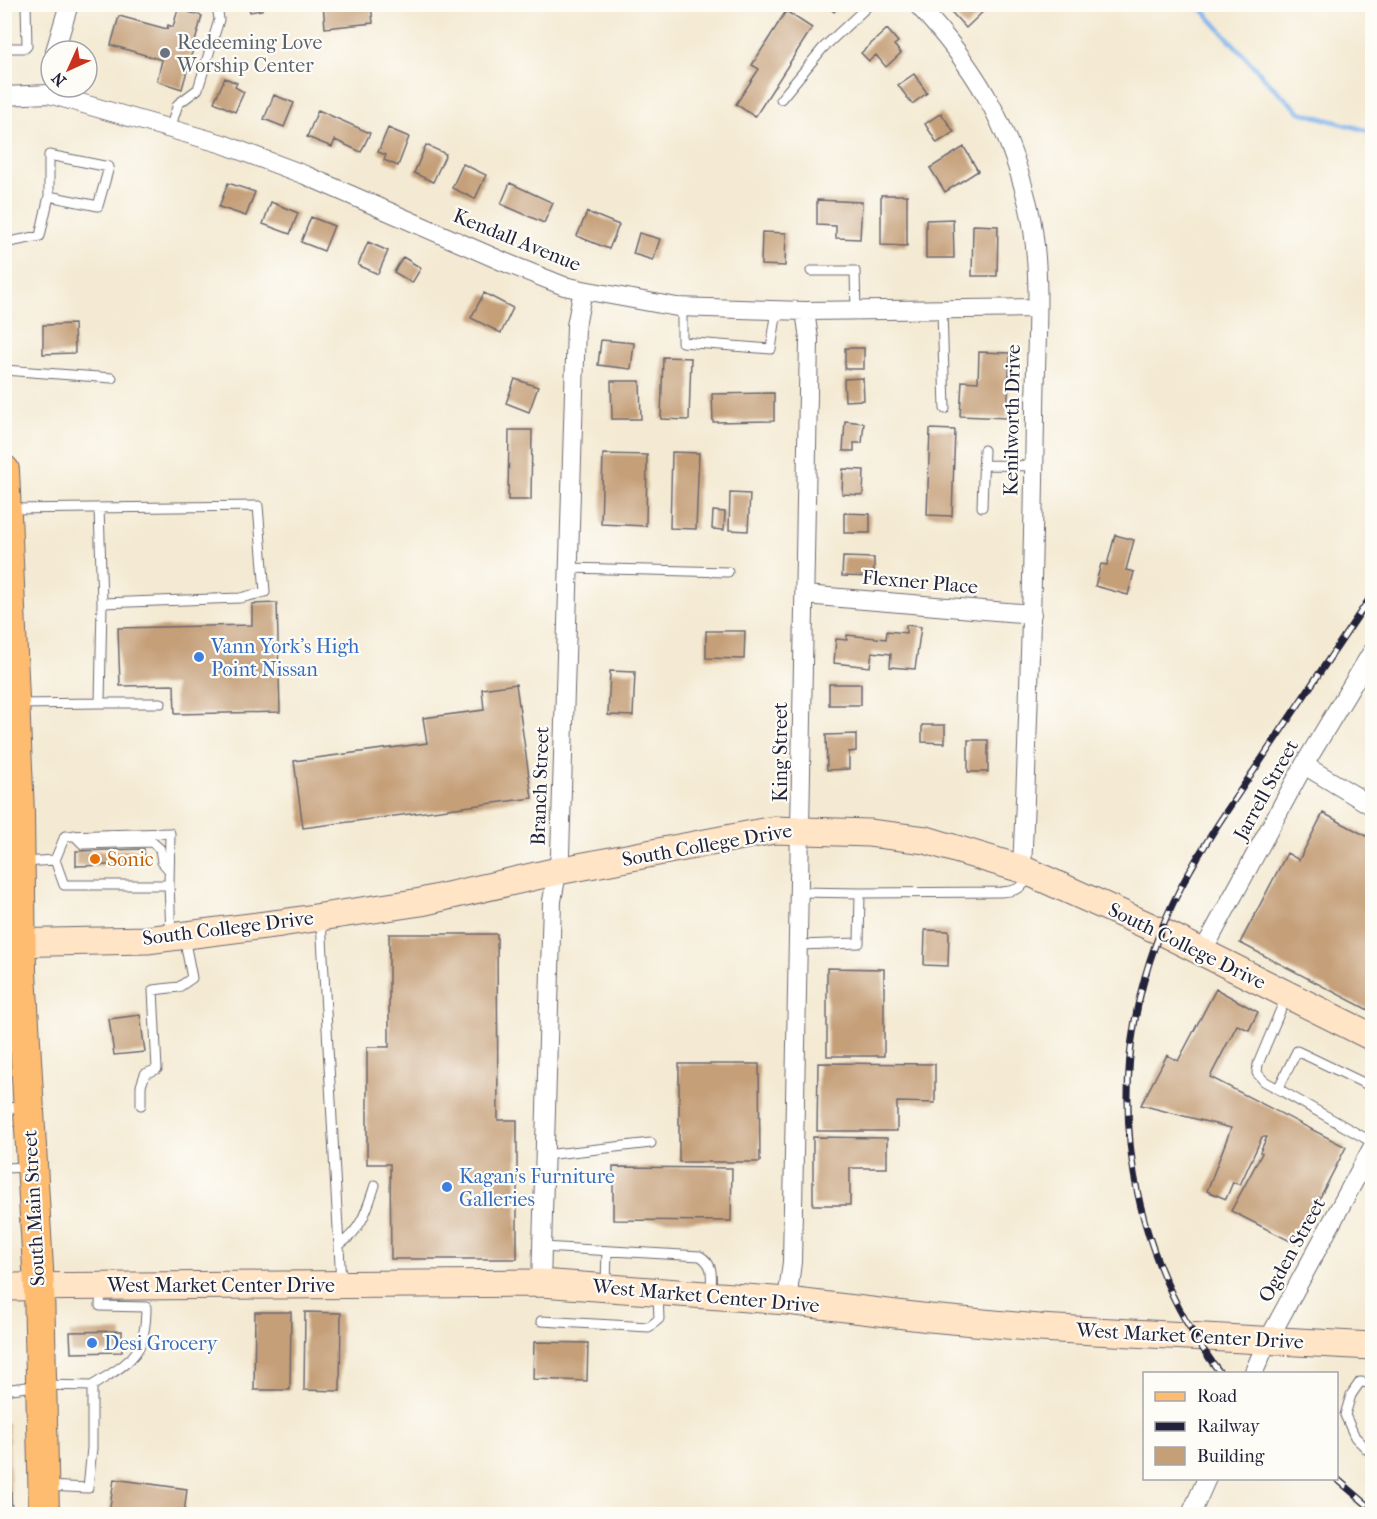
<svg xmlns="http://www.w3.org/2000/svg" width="1377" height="1519" font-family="'IM FELL French Canon',serif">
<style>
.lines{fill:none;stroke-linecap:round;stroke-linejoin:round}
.stream{stroke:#80b4ed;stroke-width:4.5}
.building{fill:#c59f78}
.lane-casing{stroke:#6c6870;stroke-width:11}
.street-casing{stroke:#6c6870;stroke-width:20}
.secondary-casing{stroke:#6c6870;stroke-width:29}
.primary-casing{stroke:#6c6870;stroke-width:32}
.lane{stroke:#fff;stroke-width:9}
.street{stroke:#fff;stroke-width:18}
.secondary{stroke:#ffe4c6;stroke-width:27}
.primary{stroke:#febc70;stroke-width:30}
.rail-casing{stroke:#22223b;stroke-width:7}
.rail{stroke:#fdfcf7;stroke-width:4.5;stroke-dasharray:14;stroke-linecap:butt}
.worship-dot{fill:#6b7280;stroke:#fdfcf7;stroke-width:2}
.shop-dot{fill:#3f7fe0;stroke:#fdfcf7;stroke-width:2}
.food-dot{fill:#e8710a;stroke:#fdfcf7;stroke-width:2}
.labels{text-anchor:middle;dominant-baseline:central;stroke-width:4.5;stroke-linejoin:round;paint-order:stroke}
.worship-label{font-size:20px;fill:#5b616d;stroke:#fdfcf7;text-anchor:start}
.street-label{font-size:20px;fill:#22223b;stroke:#fdfcf7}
.shop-label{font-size:20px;fill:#366cbe;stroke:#fdfcf7;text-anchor:start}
.food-label{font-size:20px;fill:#c56008;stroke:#fdfcf7;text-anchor:start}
</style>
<rect width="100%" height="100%" fill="#fdfcf7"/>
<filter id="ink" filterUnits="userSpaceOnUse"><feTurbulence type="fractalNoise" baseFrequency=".0167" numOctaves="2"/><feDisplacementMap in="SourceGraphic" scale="12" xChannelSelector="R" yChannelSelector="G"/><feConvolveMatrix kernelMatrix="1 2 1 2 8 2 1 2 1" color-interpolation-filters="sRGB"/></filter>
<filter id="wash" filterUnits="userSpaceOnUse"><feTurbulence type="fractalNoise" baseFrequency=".008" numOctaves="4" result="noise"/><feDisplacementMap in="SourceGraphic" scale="24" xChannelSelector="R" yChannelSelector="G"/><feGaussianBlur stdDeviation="1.35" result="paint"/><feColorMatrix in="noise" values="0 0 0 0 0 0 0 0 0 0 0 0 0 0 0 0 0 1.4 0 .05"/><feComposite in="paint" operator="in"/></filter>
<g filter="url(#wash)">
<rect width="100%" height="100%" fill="#f4ead3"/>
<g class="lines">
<path class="stream" d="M1197,4l73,80 30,28 72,20"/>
</g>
<g id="blocks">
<path class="building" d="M229,4h19v2l-18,2z
M323,4h48l2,19 -48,5z
M825,4h16l-7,8z
M944,4h47l-25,24z
M248,5h13l1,5 -12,2z
M178,9l24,7 -20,73 -25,-8 5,-21 -51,-15 8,-29 48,13 1,-4 5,2z
M786,11l26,17 -57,89 -19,-13 23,-35 -7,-4z
M887,29l11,13 -4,3 7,8 -15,14 -10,-12 -7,6 -8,-8z
M914,74l13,19 -15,11 -14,-19z
M225,78l12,5 -2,4 9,5 -9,20 -21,-10z
M274,95l20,8 -10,24 -20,-8z
M318,110l52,23 -9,19 -26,-12 -3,7 -25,-10z
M941,113l13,19 -17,11 -12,-19z
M388,128l21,9 -11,29 -14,-6 2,-5 -8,-3z
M426,145l20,9 -13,28 -19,-9z
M964,147l14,24 -33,21 -15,-24z
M463,164l23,11 -11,24 -23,-11z
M228,183l27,9 -9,24 -27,-9z
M510,183l43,20 -9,20 -43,-19z
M881,195h26v51l-26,-1z
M817,200l45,2 -2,37 -24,-1v-12l-19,-1z
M271,202l27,11 -8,21 -27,-10z
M587,212l32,13 -10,24 -32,-13z
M311,217l23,9 -10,25 -23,-9z
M953,219l1,39h-28v-38z
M973,225l25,1 -1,50h-25z
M762,232l24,1 -1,33 -24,-1z
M639,233l21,6 -7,21 -20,-6z
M368,242l20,9 -10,23 -20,-9z
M403,257l18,11 -9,15 -18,-11z
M484,293l29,15 -12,25 -30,-15z
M74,324l1,29 -32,1v-29z
M601,340l33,3 -3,26 -33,-4z
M845,348h19v21h-19z
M979,352l31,1 -3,65 -47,-2 2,-35 16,1z
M663,357l28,1 -2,62 -28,-1z
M863,378l1,22 -19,1 -1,-22z
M515,379l23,8 -9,25 -23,-9z
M611,381h29l1,38h-29z
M774,393v28l-61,1 -1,-28z
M845,421l19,2 -2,20h-8v8h-11z
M930,429l25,1 -3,86 -25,-1z
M509,430h23l-1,70h-23z
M672,452l27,1 -3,76 -26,-1z
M603,454l44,1 -1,71 -45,-2z
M843,469l21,1 -1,25 -21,-1z
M730,493l20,1 -2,37 -19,-1z
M713,511l12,1 -1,18 -12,-1z
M844,513l26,1v19h-26z
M1115,535l19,5 -8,30 8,2 -6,23 -33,-9 6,-22 6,1z
M843,557l31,1v19l-32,-1z
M277,603l3,109 -105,2 -1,-29 -54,1 -2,-58 134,-3v-21z
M906,625l15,2 -6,42 -25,-2 1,-13 -19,-2 -2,15 -36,-4 2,-24 11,1v-5l39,4 1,-8 19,2z
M706,631h39l-1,28 -38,-1z
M610,671l25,1 -2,44 -25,-1z
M516,684l16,114 -229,30 -9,-67 133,-18 -4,-25 61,-8 -2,-21z
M829,684h32v21h-32z
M922,725h23v18l-23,-1z
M856,734v17l-7,1v17l-22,1 -1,-35z
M968,740h20v32h-20z
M1323,813l49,26v173l-132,-69 47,-90 12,7z
M144,849l1,15 -69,2v-15z
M925,930l24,1 -1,35 -24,-1z
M389,934h108l1,186h19v139h-126l-1,-95h-23v-117h22z
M827,968l57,1v87h-57z
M1216,989l42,23 -9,18 -12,-5 -27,52 136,70 -50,97 -65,-33 31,-58 -2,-1 7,-15h-5l-22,48 -7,-3 -7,17 -19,-8 24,-63 -90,-23 26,-50 11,6z
M140,1015l5,37 -31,3 -5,-36z
M818,1063l117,1v39l-38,-1v29h-80z
M679,1064h80l1,98h-81z
M813,1137l74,1v30h-37v37h-37z
M613,1167l119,1 -1,53 -118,-1z
M255,1312h36l-1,78h-36z
M305,1312l36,1 -1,78 -36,-1z
M122,1331v21l-51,1 -1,-21z
M534,1342l54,1 -1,38 -54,-2z
M4,1423h4l4,91h-8z
M114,1479l73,10 -3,25h-75z"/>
</g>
</g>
<g filter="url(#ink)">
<use href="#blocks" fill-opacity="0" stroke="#6c6870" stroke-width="1.5"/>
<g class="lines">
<defs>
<path id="lane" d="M4,48h21l2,-2 -1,-42
M781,99l42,-51 47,-44
M170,129l8,-25 20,-15 21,-69 -2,-16
M4,243l36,-7 9,-40v-41l60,12 -11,39 -49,-10
M811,271h44l1,40
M682,307v35l89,7 6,-39
M942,310l3,99
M4,370l108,8
M983,465l51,1
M982,507l2,-57
M99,508l3,95
M9,509l249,-3 7,86 -25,6 -138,5 -2,100 -83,1
M569,568l159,4
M100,703h61
M74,835l9,9 69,-2 8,7 2,13 7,8
M55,860l10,-24 105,-3 -1,52
M24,862l31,-2 9,25h105l2,49
M860,893l141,-1c14,-1 22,-3 29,-17
M321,920l20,363
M799,945l60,-2 1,-50 -60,-1
M1286,997l-28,67 -1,9 7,8 108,61
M4,1047h19
M1278,1089l19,-38 75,36
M141,1105v-19l4,-12 12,-5 -4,-79 26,-3 13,-9 -8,-41
M4,1108l22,-1
M545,1155l106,-12
M4,1168l25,-1
M339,1245c23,-15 28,-36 36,-60
M542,1247l158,9c15,9 11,21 11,37
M606,1284l1,-33
M541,1321l108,6 10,-8 -1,-24
M1372,1383l-12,-1 -9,13 -6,20 10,22 17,17
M4,1390l38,-5 50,1
M46,1486l42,2 4,-40v-62c38,-25 54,-29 54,-79l-46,-1 1,-19"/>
<path id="street" d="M917,4c58,63 90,116 111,200 16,65 7,145 7,212 -2,151 -6,302 -13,453
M55,51l14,-47
M4,96l45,-2 174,50 82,31 199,87 60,24 19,4 94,17 128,4 231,-3
M805,595l227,19
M1304,765l68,41
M1202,953l102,-188 68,-113
M541,1283l11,-382 8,-46 16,-529 7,-36
M787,1301l5,-39 17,-923 -4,-28
M1253,1374l14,-32 105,-194
M1191,1514l16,-36"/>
<path id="secondary" d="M4,943l143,-3 134,-17 140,-21 137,-31 216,-41 95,3 57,7 96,29 140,63 210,105
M4,1287l537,-4 246,18 143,17 109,10 333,18"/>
<path id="primary" d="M4,470l15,343 2,159 18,314 5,228"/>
</defs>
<use href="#lane" class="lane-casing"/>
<use href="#street" class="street-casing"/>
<use href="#secondary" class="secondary-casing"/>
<use href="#primary" class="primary-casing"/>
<use href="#lane" class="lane"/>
<use href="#street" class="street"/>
<use href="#secondary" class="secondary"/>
<use href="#primary" class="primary"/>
<defs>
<path id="rail" d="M1221,1374c-104,-135 -122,-318 -48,-471 24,-50 57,-97 88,-143 37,-55 74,-110 111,-165
M1336,1478l36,31"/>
</defs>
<use href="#rail" class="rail-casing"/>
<use href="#rail" class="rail"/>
</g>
</g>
<circle class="worship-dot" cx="165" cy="53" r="6"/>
<g class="shop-dot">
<circle cx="199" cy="657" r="6"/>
<circle cx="447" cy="1187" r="6"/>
<circle cx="92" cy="1343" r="6"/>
</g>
<circle class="food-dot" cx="95" cy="859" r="6"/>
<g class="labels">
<g class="worship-label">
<text x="177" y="42">Redeeming Love<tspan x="177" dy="23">Worship Center</tspan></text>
</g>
<g class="street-label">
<text transform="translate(517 240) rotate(22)">Kendall Avenue</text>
<text transform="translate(1012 420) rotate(-89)">Kenilworth Drive</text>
<text transform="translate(920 582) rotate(5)">Flexner Place</text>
<text transform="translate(780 752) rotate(-90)">King Street</text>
<text transform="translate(540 786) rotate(-88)">Branch Street</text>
<text transform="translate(1266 790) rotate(-61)">Jarrell Street</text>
<text transform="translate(707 845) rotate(-10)">South College Drive</text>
<text transform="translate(228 928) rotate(-7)">South College Drive</text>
<text transform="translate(1187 946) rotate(26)">South College Drive</text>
<text transform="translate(34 1208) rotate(-93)">South Main Street</text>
<text transform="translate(1292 1250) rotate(-61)">Ogden Street</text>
<text x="221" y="1285">West Market Center Drive</text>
<text transform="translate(706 1296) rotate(5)">West Market Center Drive</text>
<text transform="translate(1190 1336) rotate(3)">West Market Center Drive</text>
</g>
<g class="shop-label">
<text x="211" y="646">Vann York's High<tspan x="211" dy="23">Point Nissan</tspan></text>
<text x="459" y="1176">Kagan's Furniture<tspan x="459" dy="23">Galleries</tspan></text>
<text x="104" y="1343">Desi Grocery</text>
</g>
<g class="food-label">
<text x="107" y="859">Sonic</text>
</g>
</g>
<rect width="1377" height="1519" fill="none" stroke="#fdfcf7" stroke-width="24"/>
<rect x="1143" y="1372" width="195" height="108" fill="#fdfcf7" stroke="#a5a5ac" stroke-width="1.5"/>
<rect x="1155" y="1392" width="30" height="9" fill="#febc70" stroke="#a5a5ac" stroke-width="1.5"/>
<text x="1197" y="1402" font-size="18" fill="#22223b">Road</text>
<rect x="1155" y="1422" width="30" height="9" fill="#22223b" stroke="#a5a5ac" stroke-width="1.5"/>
<text x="1197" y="1432" font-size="18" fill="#22223b">Railway</text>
<rect x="1155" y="1447" width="30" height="18" fill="#c59f78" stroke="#a5a5ac" stroke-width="1.5"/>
<text x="1197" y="1462" font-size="18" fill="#22223b">Building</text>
<g transform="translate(69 69) rotate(225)"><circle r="28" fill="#fdfcf7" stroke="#a5a5ac" stroke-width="1.5"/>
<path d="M0-4.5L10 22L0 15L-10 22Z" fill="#c8321e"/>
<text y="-9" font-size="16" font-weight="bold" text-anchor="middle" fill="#22223b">N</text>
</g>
</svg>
